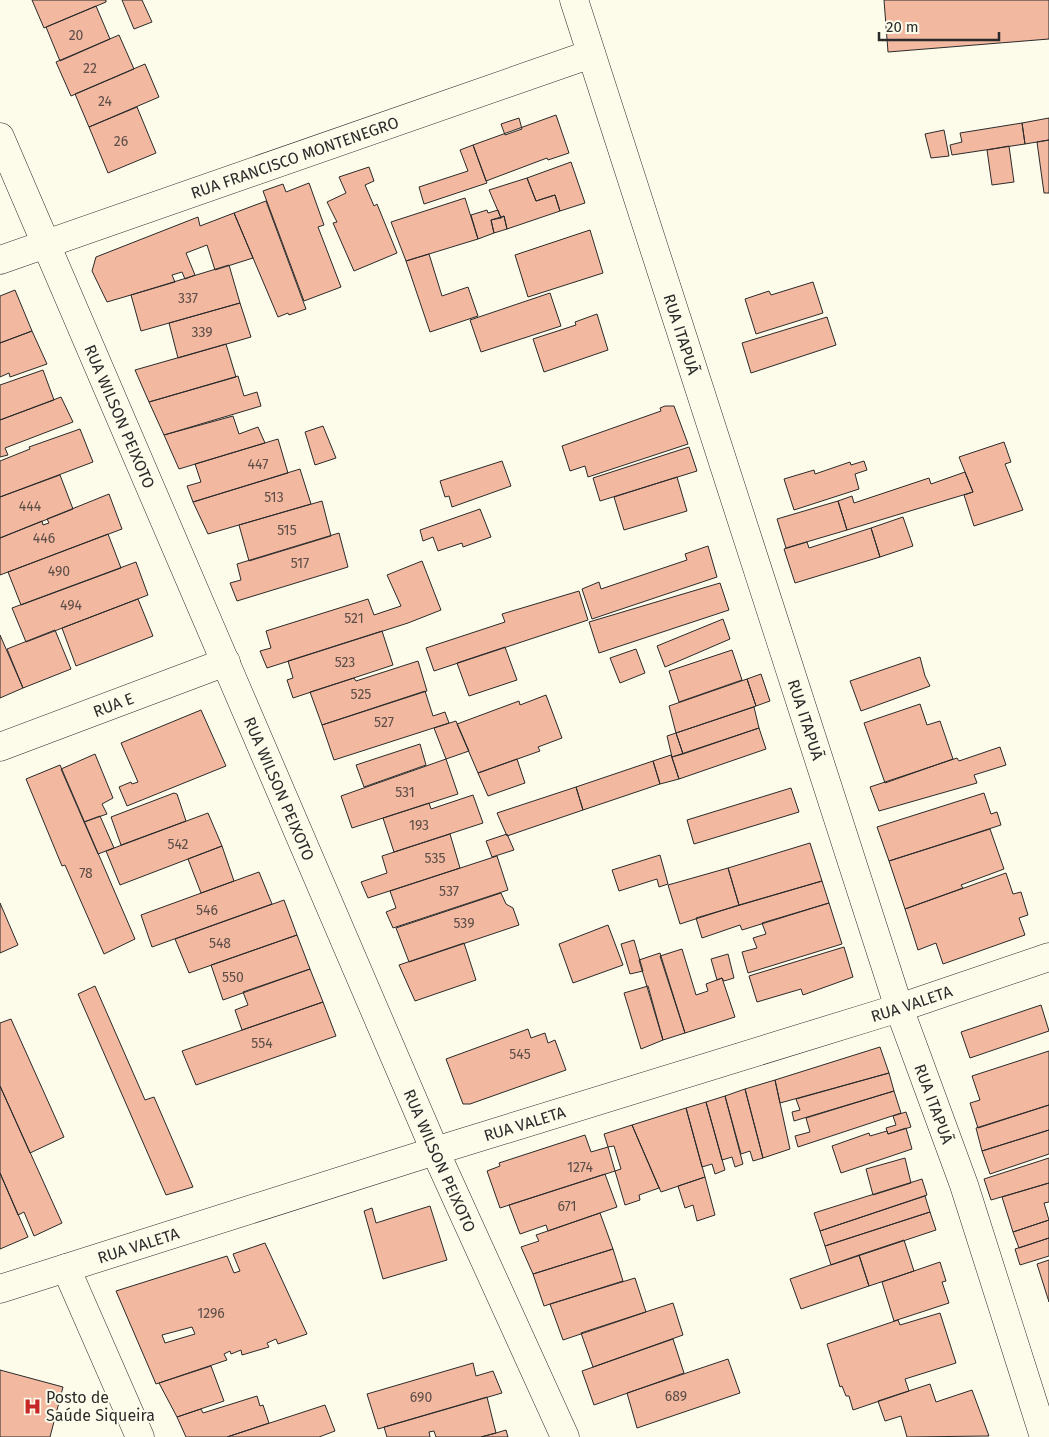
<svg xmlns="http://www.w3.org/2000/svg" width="1049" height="1437" font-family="'Fira Sans',sans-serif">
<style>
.building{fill:#f2b8a0;stroke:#2b2b2b;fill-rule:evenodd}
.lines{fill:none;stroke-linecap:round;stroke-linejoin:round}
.minor-casing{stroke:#2b2b2b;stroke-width:29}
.minor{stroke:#fdfbea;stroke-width:28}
.labels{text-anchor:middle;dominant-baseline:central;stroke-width:4;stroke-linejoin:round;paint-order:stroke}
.number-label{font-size:14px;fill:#5d4e48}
.street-label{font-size:16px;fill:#2b2b2b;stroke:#fdfbea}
.poi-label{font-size:16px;fill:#2b2b2b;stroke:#fdfbea;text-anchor:start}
</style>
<rect width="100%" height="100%" fill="#fdfbea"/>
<path class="building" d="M32,0h74v2l-62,26z
M122,0h20l10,22 -18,7z
M884,0h165v39l-161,13z
M96,6l14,33 -50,22 -14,-34z
M119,35l15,34 -63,27 -15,-34z
M145,64l14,33 -70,30 -14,-33z
M137,107l19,46 -48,20 -19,-46z
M556,115l13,38 -21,7 -1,-2 -61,23 -13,-36z
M519,118l3,11 -17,6 -4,-11z
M1049,118v22l-24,4 -3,-21z
M1022,123l3,21 -73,11 -2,-10 12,-3 -2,-9z
M944,130l5,26 -18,2 -6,-24z
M1049,140v53h-5l-7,-51z
M473,145l14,38 -63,21 -5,-17 49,-16 -8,-21z
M1009,146l5,36 -22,3 -5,-35z
M571,162l14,41 -25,8 -5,-16 -19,6 -9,-23z
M369,167l5,14 -9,4 9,21 3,-2 20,49 -43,18 -21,-48 4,-1 -10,-20 19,-9 -7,-16z
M527,178l9,23 19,-6 5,16 -53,18 -3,-13 -3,2 -12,-28z
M309,183l15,42 -6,2 23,60 -37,14 -41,-110 20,-7 3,8z
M465,198l13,41 -72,22 -15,-39z
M266,201l40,108 -17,6 -1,-2 -10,4 -44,-104z
M487,210l1,3 10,-3 3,8 -10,2 3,13 -16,6 -7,-24z
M234,213l19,45 -38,12 -8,-25 -21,8 9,22 -10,4 -3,-7 -10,3 3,7 -68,20 -15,-31 4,-14 102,-40 2,9z
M504,216l3,13 -13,4 -3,-13z
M590,230l13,43 -75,24 -13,-42z
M429,254l13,42 26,-9 10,29 -48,16 -24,-71z
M229,265l11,38 -99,28 -10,-36z
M813,282l10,31 -67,21 -11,-35 24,-8 2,4z
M15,290l17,41 -32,12v-47z
M550,293l11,33 -80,26 -11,-32z
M240,303l11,34 -73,21 -9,-35z
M597,314l11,36 -64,22 -11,-33 43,-14 -1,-3z
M827,317l9,28 -85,28 -9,-30z
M32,331l15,33 -37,13 -1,-4 -9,4v-34z
M226,344l10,33 -87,25 -14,-32z
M43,370l11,30 -54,20v-35z
M238,376l6,20 13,-4 4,14 -97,29 -15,-33z
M61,397l12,25 -68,26 3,7 -8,2v-37z
M665,406h9l14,38 -100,33 -3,-11 -15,5 -8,-25 99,-35 -1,-3z
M233,416l6,18 19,-7 7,16 -86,26 -15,-34z
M323,426l13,32 -21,7 -10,-33z
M80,429l13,33 -93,35v-36l30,-12 -1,-2z
M278,439l10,34 -95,29 -6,-16 14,-4 -6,-18z
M1004,442l7,20 -6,2 18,46 -49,16 -10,-31 9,-3 -14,-35z
M689,447l8,24 -97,30 -7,-23z
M502,461l9,25 -59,21 -3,-11 -4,1 -5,-16z
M864,461l3,9 -12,4 4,15 -65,21 -10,-31 30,-9 1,4 35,-12 1,3z
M300,469l11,35 -103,30 -15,-32z
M965,472l8,20 -126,38 -9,-29 14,-5 2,7 75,-25 2,6z
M60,475l13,34 -73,29v-41z
M677,477l10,34 -63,19 -10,-33z
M109,494l13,35 -122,46v-37l42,-17 1,4 6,-2 -2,-4z
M322,501l9,35 -82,25 -10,-36z
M838,501l9,29 -61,18 -9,-29z
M480,509l11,28 -28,10 -1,-4 -24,8 -5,-14 -10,4 -3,-11z
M903,517l10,29 -33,11 -9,-29z
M871,528l9,29 -85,26 -11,-34 23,-7 2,6z
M339,533l9,34 -111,34 -7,-18 11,-3 -4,-16z
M108,534l13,34 -100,37 -13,-33z
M708,546l9,31 -125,42 -10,-30 17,-7 2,7 86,-29 -2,-6z
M422,561l19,49 -33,13 -141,45 -7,-17 11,-3 -5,-17 102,-32 6,16 27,-9 -14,-31z
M136,562l12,33 -122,47 -14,-34z
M720,583l9,27 -130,43 -10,-31z
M579,591l9,29 -154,51 -8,-23 79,-26 -3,-8z
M138,599l15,37 -77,30 -14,-38z
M723,619l7,20 -65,28 -8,-21z
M55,630l16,39 -48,19 -16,-39z
M382,631l11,34 -100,33 -6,-18 6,-2 -5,-17z
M0,635l23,53 -23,10z
M505,647l12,33 -48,16 -12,-33z
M636,649l9,24 -25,10 -10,-25z
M732,650l10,30 -63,22 -10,-31z
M920,657l5,19 5,10 -69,25 -11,-30z
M418,661l9,30 -105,34 -12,-33 44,-14 2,3z
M761,674l9,27 -14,5 -9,-27z
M747,679l9,27 -80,27 -7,-27z
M425,691l8,25 12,-4 4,11 -115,37 -12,-35z
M546,695l16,43 -24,9 2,4 -62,22 -21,-49 62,-23 1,4z
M920,704l7,21 13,-4 13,38 -68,24 -21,-60z
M754,707l5,21 -76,26 -7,-21z
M201,710l25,56 -99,40 -8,-19 12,-5 1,2 6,-2 -17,-39z
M456,721l13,30 -23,8 -12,-31z
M759,728l7,21 -87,30 -7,-22z
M676,733l7,21 -11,3 -5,-21z
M420,744l6,21 -62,22 -8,-22z
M1000,747l6,18 -32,10 3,8 -98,28 -9,-24 87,-29 2,3z
M95,754l18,44 -11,6 5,10 -23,8 -23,-53z
M671,755l8,24 -19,5 -7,-23z
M446,759l12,35 -106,34 -11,-32z
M517,759l8,24 -37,13 -10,-23z
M653,761l7,23 -77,26 -7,-23z
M60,765l75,174 -31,15 -39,-89 -3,1 -36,-87z
M576,787l7,23 -76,26 -10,-23z
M791,788l8,24 -105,32 -7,-24z
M174,793l3,1 9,27 -65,24 -10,-28z
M984,793l7,21 6,-2 4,13 -112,36 -12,-34z
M473,795l10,28 -89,29 -11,-34 46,-15 2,6z
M208,813l14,33 -102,39 -14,-34z
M100,816l14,32 -16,6 -14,-32z
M990,829l14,40 -43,16 2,3 -58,21 -16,-48z
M450,834l10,34 -92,30 -7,-16 26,-9 -5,-17z
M507,834l7,16 -22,7 -6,-16z
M810,843l12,38 -83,24 -11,-37z
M222,846l12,35 -33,12 -13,-34z
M660,855l8,29 -9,3 -2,-8 -38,12 -7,-21z
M497,856l11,34 -115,38 -7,-16 10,-4 -6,-17z
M728,868l11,37 -59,19 -12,-39z
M259,872l13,32 -120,43 -11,-32z
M1006,873l7,21 8,-2 7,23 -9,3 6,17 -82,29 -7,-21 -18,7 -13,-41z
M822,881l7,22 -87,27 -2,-5 -38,13 -6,-20z
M501,893l5,11 7,4 6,17 -110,37 -13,-34z
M284,900l13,35 -108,38 -14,-34z
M0,903l18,42 -18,8z
M829,903l13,41 -94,29 -6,-21 15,-4 -4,-10 13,-4 -4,-11z
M608,925l15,40 -50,18 -14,-39z
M297,935l13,34 -87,31 -12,-35z
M634,940l9,31 -13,3 -9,-30z
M464,943l12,37 -61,21 -16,-36z
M844,947l9,30 -50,18 -2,-6 -44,13 -8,-26z
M682,949l14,46 12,-4 -2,-7 16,-6 13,39 -50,16 -25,-77z
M660,953l25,80 -22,7 -24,-80z
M728,954l6,24 -10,3 -2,-3 -5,2 -6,-21z
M310,969l13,33 -81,28 -7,-20 13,-5 -5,-13z
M95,986l50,114 9,-3 39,90 -27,8 -88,-201z
M648,986l15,54 -22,9 -17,-56z
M323,1002l13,34 -140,49 -14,-34z
M1041,1005l8,26 -79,27 -9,-26z
M11,1019l53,118 -34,16 -30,-67v-63z
M528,1029l3,9 14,-5 3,10 7,-3 11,30 -96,34h-7l-17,-45z
M880,1047l9,26 -109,30 -5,-23z
M1049,1051v54l-71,23 -8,-25 10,-3 -8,-24z
M889,1073l5,18 -100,30 -2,-9 8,-2 -4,-11z
M775,1080l15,69 -27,9 -18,-69z
M0,1086l62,137 -28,13 -10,-24 -6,3 -18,-42z
M745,1089l18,69 -10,3 -3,-10 -9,3 -16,-58z
M894,1091l7,22 -103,34 -3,-11 15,-4 -4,-14z
M725,1096l18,68 -8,3 -3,-10 -10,3 -16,-58z
M706,1102l19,68 -10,4 -3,-10 -10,3 -16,-59z
M1049,1105v25l-67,21 -6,-23z
M686,1108l19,69 -44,15 -29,-67z
M906,1112l5,15 -23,7 -2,-6 10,-3 -3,-9z
M632,1125l27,63 -20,7 1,5 -15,5 -10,-34 6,-2 -7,-23 -6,1 -4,-13z
M906,1128l6,21 -71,24 -9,-27 37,-13 1,3 17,-5 1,3z
M1049,1130v24l-59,20 -8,-23z
M585,1135l6,17 17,-5 7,24 -115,37 -13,-37 13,-5 -1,-3z
M905,1158l6,25 -38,12 -7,-26z
M1049,1158v25l-58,17 -7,-21z
M0,1173l28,64 -28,12z
M605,1174l12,33 -69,24 -2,-6 -26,9 -11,-29z
M705,1177l10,38 -18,6 -4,-16 -8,3 -7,-22z
M922,1179l5,16 -107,36 -6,-18z
M1049,1183v19l-5,1 5,17 -36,12 -11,-35z
M925,1196l5,16 -105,34 -5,-15z
M430,1206l17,54 -64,19 -19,-68 8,-3 4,15z
M930,1212l6,18 -105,35 -6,-19z
M600,1213l13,36 -80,25 -12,-27 18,-6 -3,-6z
M1049,1220v18l-30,10 -6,-16z
M1049,1238v18l-29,9 -5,-16z
M904,1240l10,31 -45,15 -10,-31z
M265,1243l42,91 -29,10 -2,-5 -9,4 2,4 -27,8 -1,-5 -10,4 -1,-3 -6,3 3,6 -71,24 -40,-93 111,-35 7,17 6,-2 -7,-17zM192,1327l3,7 -30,9 -3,-8z
M613,1249l10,32 -79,25 -11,-32z
M859,1255l10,31 -68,23 -11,-30z
M1049,1260v42l-12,-38z
M940,1262l6,19 -4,1 7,21 -55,18 -12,-39z
M635,1278l11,34 -83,28 -13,-36z
M673,1303l10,32 -90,32 -12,-34z
M940,1313l16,50 -51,16 4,12 -56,19 -4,-14h-3l-4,-10 -2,1 -13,-43 71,-24 2,5z
M673,1339l11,34 -90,32 -12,-34z
M728,1359l12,34 -103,35 -10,-35z
M473,1363l3,13 17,-5 9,22 -124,36 -11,-35z
M211,1366l13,35 -47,16 -18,-34z
M0,1370l63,17 -13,50h-50z
M930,1384l6,18 36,-12 17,46 -82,1 -6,-21 -16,5 -7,-20z
M257,1396l3,10 3,-1 6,18 -42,14h-41l-9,-20 24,-8 2,4z
M487,1397l9,36 -15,4h-45l-2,-6 -5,1 1,5h-43l-3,-10z
M325,1405l10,26 -16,6h-92z
M506,1430l2,7h-27l15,-4z"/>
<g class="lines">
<defs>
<g id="minor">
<path id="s1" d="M574,0l325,1008 65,177 80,252"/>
<path id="s2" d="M0,137l435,1014 130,286"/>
<path id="s3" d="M0,260l591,-206"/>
<path id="s4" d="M0,747l226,-85"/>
<path d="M66,1268l74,169"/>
<path id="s5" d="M0,1289l435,-138 464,-143 150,-51"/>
</g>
</defs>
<use href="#minor" class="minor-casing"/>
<use href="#minor" class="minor"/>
</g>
<defs>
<symbol id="hospital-bare" viewBox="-9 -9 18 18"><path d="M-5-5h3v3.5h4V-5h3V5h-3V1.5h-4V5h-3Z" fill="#c62828" stroke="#fdfbea" stroke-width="2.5" paint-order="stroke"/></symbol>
</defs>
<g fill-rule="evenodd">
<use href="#hospital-bare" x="20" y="1394" width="25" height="25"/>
</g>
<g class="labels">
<g class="number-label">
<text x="76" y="35">20</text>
<text x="90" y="68">22</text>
<text x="105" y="101">24</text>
<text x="121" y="141">26</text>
<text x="188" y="298">337</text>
<text x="202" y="332">339</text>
<text x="258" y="464">447</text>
<text x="274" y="497">513</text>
<text x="30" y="506">444</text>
<text x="287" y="530">515</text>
<text x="44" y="538">446</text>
<text x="300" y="563">517</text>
<text x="59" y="571">490</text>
<text x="71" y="605">494</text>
<text x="354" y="618">521</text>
<text x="345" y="662">523</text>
<text x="361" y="694">525</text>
<text x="384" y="722">527</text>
<text x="405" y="792">531</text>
<text x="419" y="825">193</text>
<text x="178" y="844">542</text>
<text x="435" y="858">535</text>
<text x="86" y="873">78</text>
<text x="449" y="891">537</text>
<text x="207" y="910">546</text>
<text x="464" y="923">539</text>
<text x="220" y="943">548</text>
<text x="233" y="977">550</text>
<text x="262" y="1043">554</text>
<text x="520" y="1054">545</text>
<text x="580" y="1167">1274</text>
<text x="567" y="1206">671</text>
<text x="211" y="1313">1296</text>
<text x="676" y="1396">689</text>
<text x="421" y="1397">690</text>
</g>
<g class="street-label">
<text stroke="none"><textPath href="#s3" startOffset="312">RUA FRANCISCO MONTENEGRO</textPath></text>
<text stroke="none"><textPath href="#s1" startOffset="351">RUA ITAPUÃ</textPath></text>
<text stroke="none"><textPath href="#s2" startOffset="304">RUA WILSON PEIXOTO</textPath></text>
<text stroke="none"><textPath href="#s4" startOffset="121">RUA E</textPath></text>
<text stroke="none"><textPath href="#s1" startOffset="756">RUA ITAPUÃ</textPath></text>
<text stroke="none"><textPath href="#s2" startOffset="709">RUA WILSON PEIXOTO</textPath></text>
<text stroke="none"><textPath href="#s5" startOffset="955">RUA VALETA</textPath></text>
<text stroke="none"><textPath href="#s1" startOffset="1161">RUA ITAPUÃ</textPath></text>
<text stroke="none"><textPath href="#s5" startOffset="550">RUA VALETA</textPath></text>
<text stroke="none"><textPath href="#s2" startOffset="1114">RUA WILSON PEIXOTO</textPath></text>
<text stroke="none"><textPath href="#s5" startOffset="145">RUA VALETA</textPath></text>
</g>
<g class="poi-label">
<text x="46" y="1397">Posto de<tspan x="46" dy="18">Saúde Siqueira</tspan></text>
</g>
</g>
<path d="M879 32v8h120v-8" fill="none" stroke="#2b2b2b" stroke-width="2.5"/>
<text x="886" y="32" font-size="15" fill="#2b2b2b" stroke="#fdfbea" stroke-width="4" paint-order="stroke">20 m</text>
</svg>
